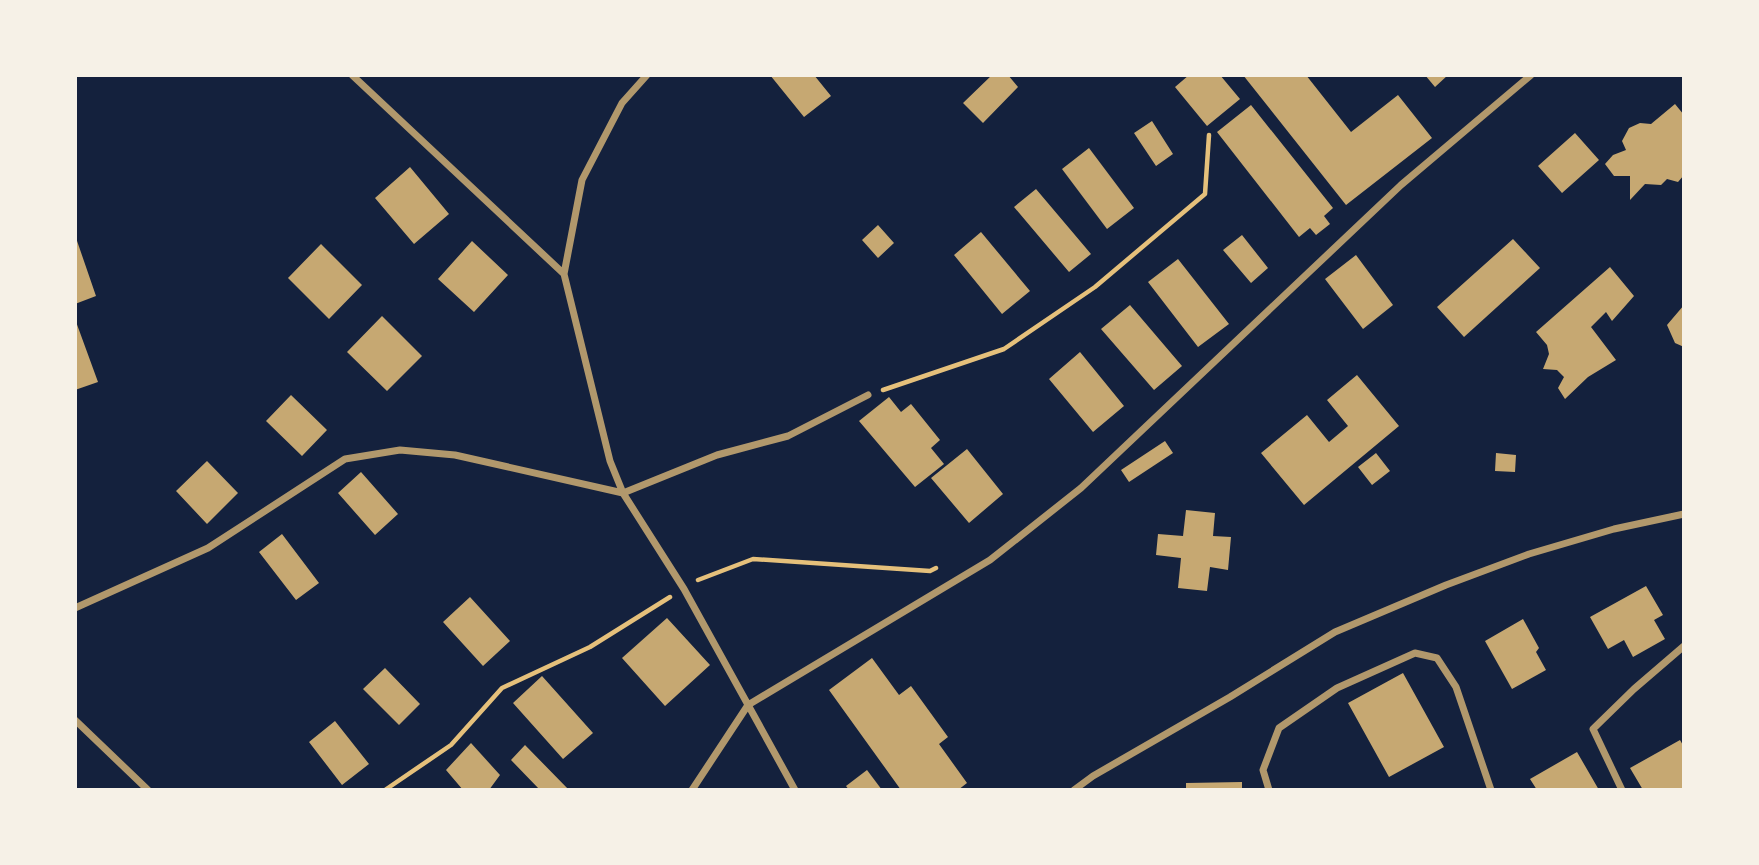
<svg xmlns="http://www.w3.org/2000/svg" width="1759" height="865" font-family="'Crimson Pro',serif">
<style>
.building{fill:#c6a872}
.lines{fill:none;stroke-linecap:round;stroke-linejoin:round}
.path{stroke:#e5c07b;stroke-width:4.5}
.minor{stroke:#b1986c;stroke-width:7}
</style>
<rect width="100%" height="100%" fill="#14213d"/>
<path class="building" d="M770,75h44l17,21 -27,21z
M992,75h16l10,12 -35,36 -20,-20z
M1189,75h31l20,24 -33,27 -32,-39z
M1243,75h63l45,57 47,-37 34,43 -86,67z
M1425,75h23l-13,12z
M1675,104l9,11v60l-6,7 -11,-3 -6,6 -16,-1 -15,16v-24h-16l-9,-12 8,-9 13,-5 -4,-9 7,-13 11,-5 11,1z
M1251,105l82,103 -9,8 6,8 -14,11 -6,-7 -11,9 -82,-105z
M1152,121l21,33 -17,12 -22,-33z
M1575,133l24,27 -37,33 -24,-27z
M1089,148l45,60 -27,21 -45,-60z
M410,167l39,47 -35,30 -39,-46z
M1036,189l55,65 -22,18 -55,-65z
M878,225l16,18 -16,15 -16,-18z
M981,232l49,59 -28,23 -48,-59z
M75,235l21,61 -21,8z
M1242,235l26,33 -17,15 -28,-33z
M1513,239l27,29 -76,69 -27,-30z
M472,241l36,34 -34,37 -36,-33z
M321,244l41,41 -33,34 -41,-41z
M1356,255l37,50 -30,24 -38,-50z
M1178,259l51,65 -31,23 -50,-65z
M1610,267l24,29 -22,25 -6,-9 -15,15 25,33 -28,17 -23,22 -7,-11 6,-11 -7,-7 -14,-1 6,-15 -2,-9 -11,-13z
M1130,305l52,61 -28,24 -53,-61z
M1684,305v42l-9,-4 -8,-18z
M382,316l40,40 -35,35 -40,-39z
M75,319l23,63 -23,8z
M1080,352l44,54 -31,26 -44,-53z
M1357,375l42,51 -95,79 -43,-52 46,-38 22,27 19,-16 -21,-26z
M291,395l36,35 -25,26 -36,-35z
M889,397l12,15 10,-8 29,36 -9,8 13,16 -29,23 -56,-66z
M1165,441l8,12 -44,29 -8,-12z
M967,449l36,45 -34,29 -38,-45z
M1376,453l14,18 -18,14 -14,-18z
M1496,453l20,2 -1,17 -20,-1z
M207,461l31,32 -31,31 -31,-33z
M361,472l37,42 -23,21 -37,-42z
M1186,510l29,3 -2,23 18,1 -3,33 -18,-3 -3,24 -29,-3 3,-30 -25,-3 2,-21 25,2z
M282,534l37,49 -23,17 -37,-48z
M1646,586l17,29 -9,5 11,19 -32,18 -9,-17 -16,9 -18,-32z
M470,597l40,44 -27,25 -40,-44z
M667,618l43,47 -45,41 -43,-48z
M1523,619l16,29 -3,4 10,18 -34,19 -27,-48z
M872,658l27,37 12,-9 37,51 -9,7 28,39 -9,7h-57l-72,-100z
M385,668l35,36 -21,21 -36,-36z
M1403,673l41,74 -55,30 -41,-74z
M542,676l51,57 -30,26 -50,-56z
M335,721l34,43 -27,21 -33,-43z
M1680,740l4,7v43h-41l-13,-22z
M471,743l29,32 -11,15h-26l-17,-20z
M525,745l44,45h-29l-29,-30z
M1577,752l22,38h-62l-7,-11z
M867,770l15,20h-33l-3,-4z
M1242,782v8h-56v-7z"/>
<g class="lines">
<path class="path" d="M883,390l121,-41 91,-62 110,-93 4,-59
M698,580l55,-21 177,12 6,-3
M385,790l66,-45 51,-57 88,-41 80,-50"/>
<path class="minor" d="M352,75l212,199
M647,75l-25,28 -40,77 -18,94 46,187 13,32 61,96 111,201
M75,608l133,-60 137,-89 55,-9 55,5 168,38 94,-38 71,-19 80,-41
M75,720l73,70
M692,790l56,-85 242,-145 91,-72 320,-303 130,-110
M1074,790l19,-14 137,-79 105,-65 111,-47 83,-31 85,-25 70,-15
M1269,790l-6,-20 16,-42 58,-40 78,-35 22,5 19,29 35,103
M1622,790l-29,-61 41,-40 50,-43"/>
</g>
<rect width="1759" height="865" fill="none" stroke="#f6f1e7" stroke-width="154"/>
</svg>
